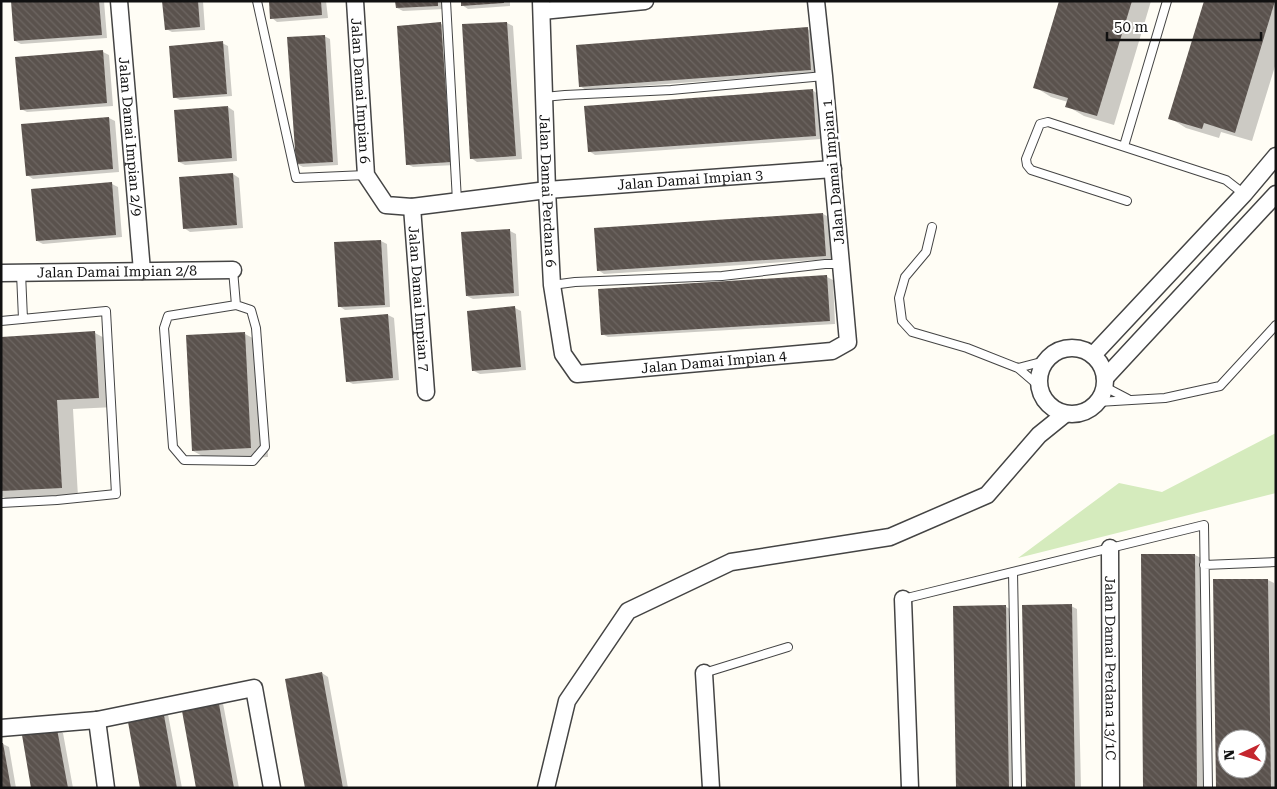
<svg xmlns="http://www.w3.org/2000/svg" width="1277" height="789" font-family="'Roboto Serif',serif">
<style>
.park{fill:#d5ebbd}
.shadow{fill:#0003;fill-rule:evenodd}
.building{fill:url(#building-back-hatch);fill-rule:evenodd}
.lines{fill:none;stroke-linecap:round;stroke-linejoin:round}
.lane-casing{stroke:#444;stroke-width:10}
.street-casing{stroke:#444;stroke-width:19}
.lane{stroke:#fff;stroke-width:8}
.street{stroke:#fff;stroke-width:16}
.labels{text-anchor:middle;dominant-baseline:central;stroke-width:5;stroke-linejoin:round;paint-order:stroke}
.street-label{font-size:14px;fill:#111;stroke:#fff}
</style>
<defs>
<pattern id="building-back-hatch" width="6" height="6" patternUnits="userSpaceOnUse" patternTransform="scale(1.25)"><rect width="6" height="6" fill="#5a524d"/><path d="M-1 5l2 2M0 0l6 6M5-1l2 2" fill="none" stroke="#6d6662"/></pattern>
</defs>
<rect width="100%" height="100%" fill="#fffdf5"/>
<path class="park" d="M1276,433v60l-258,65 101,-75 43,9z"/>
<path class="shadow" d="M12,1h92l3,37 -86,6 -6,-3z
M164,1h39l2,29 -33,2 -6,-3z
M270,1h56l2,17 -51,4 -5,-4z
M396,1h47l1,8 -41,2 -6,-3z
M462,1h48v5l-42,3 -6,-4z
M1060,1h91l-37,124 -30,-9 -17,-10 1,-4 -17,-5 -16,-10z
M1205,1h71v62l-24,78 -31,-9 -2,6 -33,-10 -16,-10z
M507,23l6,3 9,133 -45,3 -6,-4z
M441,24l6,3 9,138 -43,2 -6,-3z
M807,29l6,3 3,41 -230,17 -6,-4z
M324,36l6,3 8,126 -35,2 -6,-3z
M222,43l6,3 4,50 -52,4 -6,-3z
M103,52l6,3 4,51 -86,6 -6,-3z
M812,90l6,4 3,45 -226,16 -6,-4z
M228,107l6,4 3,50 -52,4 -6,-3z
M109,118l6,3 4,51 -86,7 -6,-4z
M233,174l6,4 4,50 -53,4 -6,-4z
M112,184l6,3 4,50 -79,7 -6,-3z
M823,214l6,3 2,42 -227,15 -6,-4z
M510,231l6,3 3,62 -46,3 -6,-3z
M381,241l6,3 3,63 -45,3 -6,-4z
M827,277l6,3 2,44 -227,13 -6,-3z
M515,308l6,3 5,59 -46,4 -6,-3z
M388,315l6,3 5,62 -46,4 -6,-3z
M95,333l17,9 3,65 -42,2 5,88 -68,3 -9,-4v-158z
M245,334l17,9 6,114 -58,3 -17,-9 -6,-114z
M1195,555l6,3 2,230h-59z
M1268,580l6,3 2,205h-59l-2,-207zM1227,739h30v30h-30z
M1005,606l6,4 3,178h-57z
M1071,606l6,3 4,179h-54z
M322,673l6,4 20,111h-42z
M216,694l6,4 17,90h-41z
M167,709l15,79h-40l-14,-76z
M57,730l6,3 10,55h-40z
M3,744l6,3 7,41h-15z"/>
<path class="building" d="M11,1h88l3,34 -88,6z
M162,1h36l2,26 -35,3z
M269,1h52l1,14 -52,4z
M395,1h43v5l-42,2z
M461,1h43v2l-43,3z
M1059,1h73l-35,115 -32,-9 3,-9 -35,-10z
M1204,1h71l-40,132 -31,-10 -2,6 -34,-10z
M441,22l10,140 -45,3 -9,-139z
M507,22l9,134 -46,3 -8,-135z
M808,27l3,43 -232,17 -3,-42z
M325,35l8,127 -37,2 -9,-127z
M223,41l4,53 -54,4 -4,-52z
M103,50l4,53 -87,7 -5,-53z
M813,89l3,47 -228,16 -4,-46z
M228,106l4,52 -54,4 -4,-52z
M109,117l4,52 -87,7 -5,-52z
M233,173l4,52 -54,4 -4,-52z
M112,182l4,53 -80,6 -5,-52z
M823,213l3,43 -229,15 -3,-43z
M510,229l4,64 -48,3 -5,-64z
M381,240l4,65 -47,2 -4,-65z
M827,275l3,46 -229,14 -3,-46z
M515,306l6,61 -49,4 -5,-60z
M388,314l5,64 -47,4 -6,-64z
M95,331l4,67 -42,2 5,88 -61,3v-154z
M245,332l6,116 -59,3 -6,-116z
M1141,554h54l2,234h-54z
M1213,579h55l3,209h-55zM1227,739h30v30h-30z
M1072,604l3,184h-49l-4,-183z
M1006,605l3,183h-53l-3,-182z
M322,672l3,17 18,99h-38l-11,-59 -9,-50z
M217,693l17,95h-38l-16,-88z
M162,704l15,84h-37l-14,-77z
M57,729l11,59h-37l-9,-53z
M1,743h2l8,45h-10z"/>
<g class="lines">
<defs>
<path id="lane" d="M257,1l39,177 70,-3
M446,1l11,200
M544,97l21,-2 106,-5 153,-14
M1124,146l43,-145
M1127,201l-96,-31 -4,-5 -1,-6 14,-35 8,-2 178,58 18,14
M932,227l-6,25 -21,25 -6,21 3,23 10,11 55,16 51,20 21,18
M233,270l3,35 -68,11 -4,12 9,119 11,13 69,1 12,-14 -9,-119 -5,-18 -15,-5
M21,273l2,46
M552,285l23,-3 147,-6 103,-12h16
M1,321l105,-10 10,183 -59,6 -56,3
M1018,368l27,-7
M1105,387l23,12
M1098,402l67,-4 55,-12 56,-61
M1204,565l72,-3
M1013,572l4,216
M903,599l301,-74 4,263
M704,673l84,-26"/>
<g id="street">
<path id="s1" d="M119,1l23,270"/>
<path id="s2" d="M355,1l11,174 20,30 26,2 135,-17 286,-21"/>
<path id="s3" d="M541,1l6,189 5,95 11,69 14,20 255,-23 16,-9 -24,-266 -8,-75"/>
<path d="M542,11l103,-10"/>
<path id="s4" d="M412,207l14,185"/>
<path id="s5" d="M1,273l232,-3"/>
<circle cx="1072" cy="381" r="33"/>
<path d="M1093,355l151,-161 32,-38"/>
<path d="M1105,378l171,-184"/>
<path id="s6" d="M1110,548l1,240"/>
<path d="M903,599l7,189"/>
<path d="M704,673l7,115"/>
<path d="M97,720l9,68"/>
<path d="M1,728l96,-8 157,-32 18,100"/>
<path d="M546,788l21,-87 61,-90 103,-49 159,-25 97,-42 52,-60 26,-21"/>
</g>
</defs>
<use href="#lane" class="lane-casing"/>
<use href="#street" class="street-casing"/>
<use href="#lane" class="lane"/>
<use href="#street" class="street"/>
</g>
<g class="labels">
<g class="street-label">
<text stroke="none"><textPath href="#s2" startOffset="90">Jalan Damai Impian 6</textPath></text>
<text stroke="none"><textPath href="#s1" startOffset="136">Jalan Damai Impian 2/9</textPath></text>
<text transform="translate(833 172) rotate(-95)">Jalan Damai Impian 1</text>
<text stroke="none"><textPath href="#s2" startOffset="516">Jalan Damai Impian 3</textPath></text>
<text stroke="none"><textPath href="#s3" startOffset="190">Jalan Damai Perdana 6</textPath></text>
<text stroke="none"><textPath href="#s5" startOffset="116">Jalan Damai Impian 2/8</textPath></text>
<text stroke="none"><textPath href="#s4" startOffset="92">Jalan Damai Impian 7</textPath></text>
<text stroke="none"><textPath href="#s3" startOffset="516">Jalan Damai Impian 4</textPath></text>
<text stroke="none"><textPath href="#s6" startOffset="120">Jalan Damai Perdana 13/1C</textPath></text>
</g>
</g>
<rect width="1277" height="789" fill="none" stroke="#111111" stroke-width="5"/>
<g transform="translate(1242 754) rotate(266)"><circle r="24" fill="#ffffff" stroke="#a0a0a0"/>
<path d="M0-4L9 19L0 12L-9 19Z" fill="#c4262e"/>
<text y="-8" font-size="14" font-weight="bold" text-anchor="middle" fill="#111111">N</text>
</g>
<path d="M1107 32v8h154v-8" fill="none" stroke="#111111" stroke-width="2.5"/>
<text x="1114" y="32" font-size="15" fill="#111111" stroke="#ffffff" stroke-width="4" paint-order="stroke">50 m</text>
</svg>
